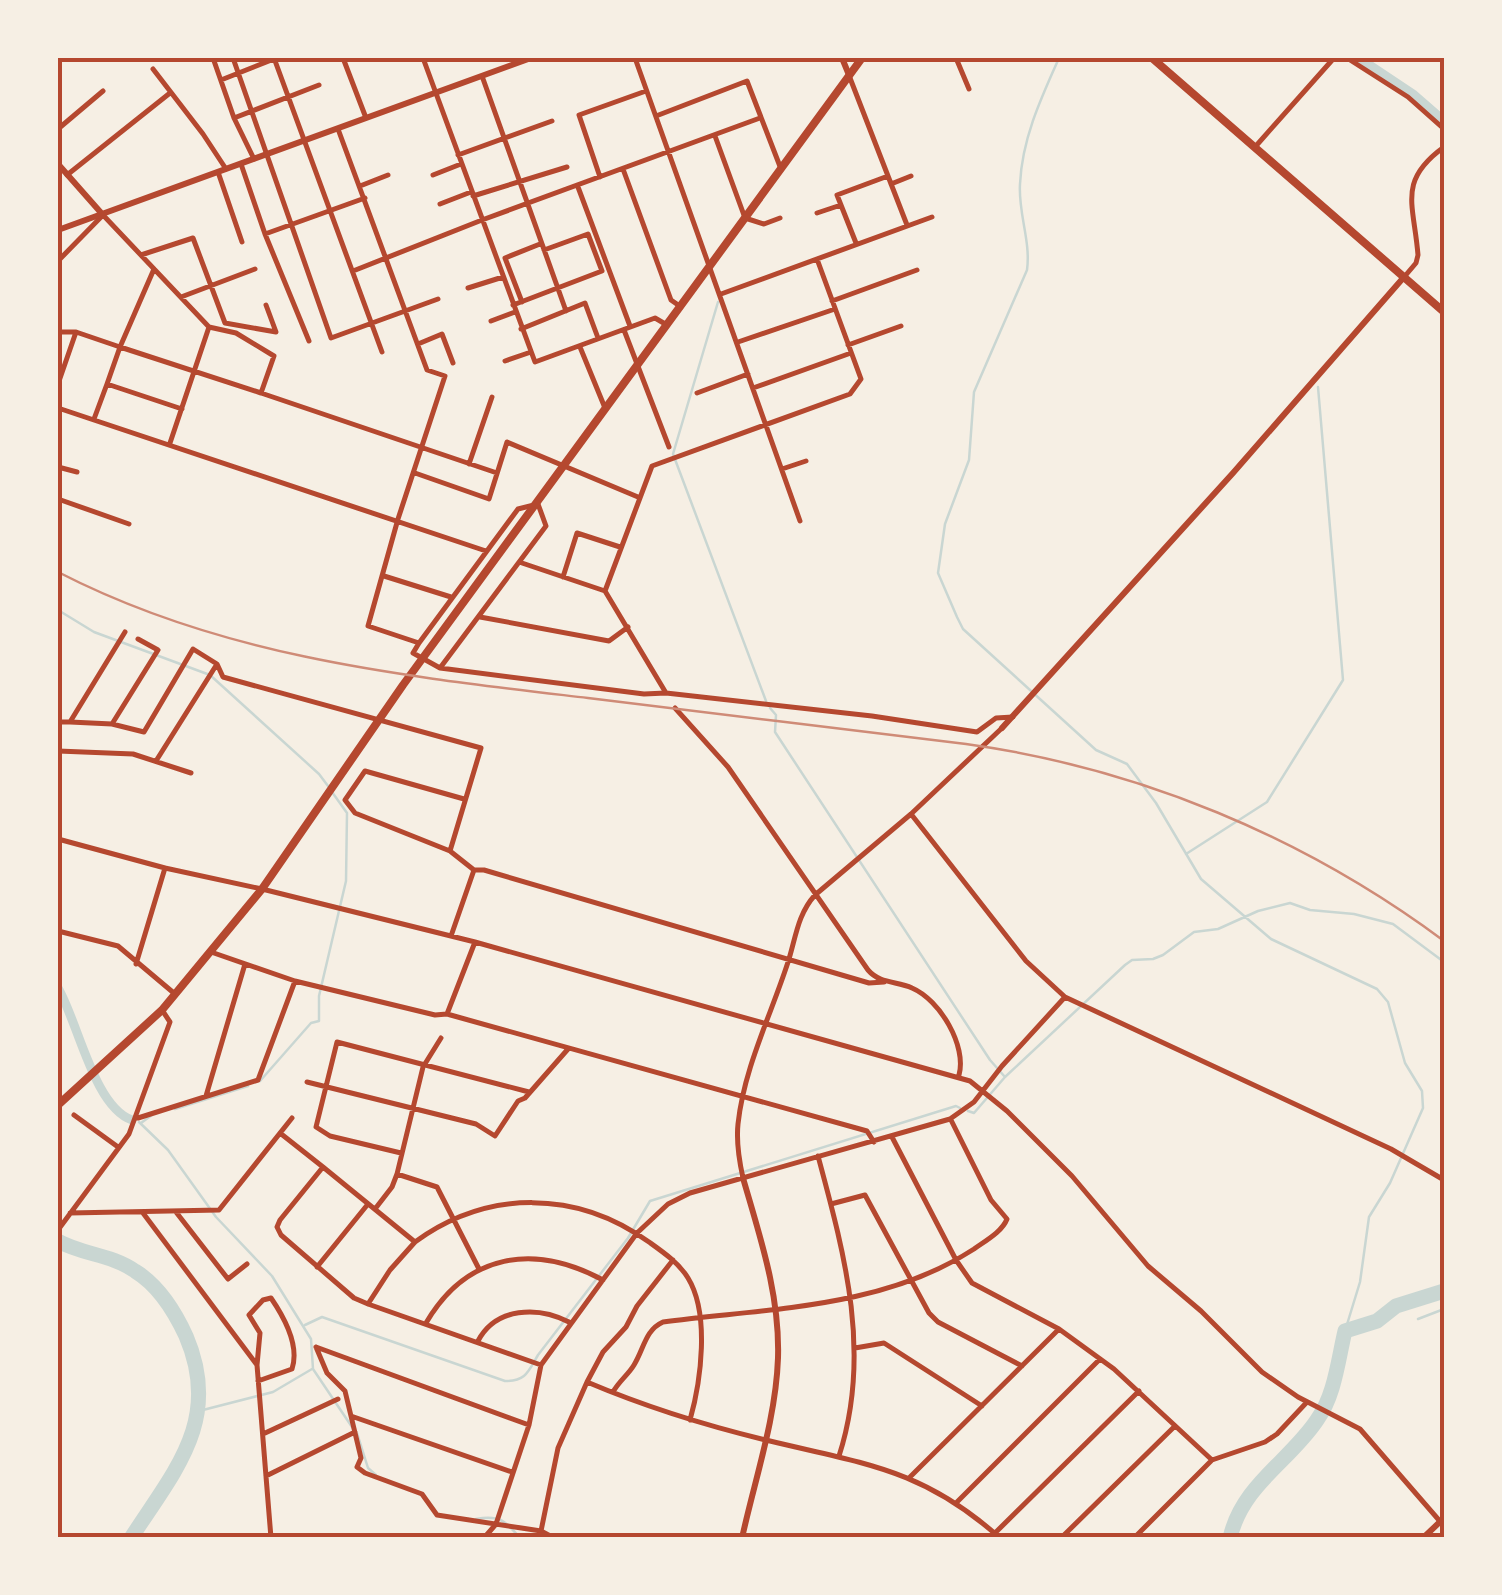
<svg xmlns="http://www.w3.org/2000/svg" width="1502" height="1595" font-family="Mulish,sans-serif">
<style>
.lines{fill:none;stroke-linecap:round;stroke-linejoin:round}
.stream{stroke:#c9d6d2;stroke-width:2.5}
.canal{stroke:#c9d6d2;stroke-width:9}
.river{stroke:#c9d6d2;stroke-width:15}
.minor{stroke:#b5482f;stroke-width:5}
.tertiary{stroke:#b5482f;stroke-width:6}
.secondary{stroke:#b5482f;stroke-width:8}
.primary{stroke:#b5482f;stroke-width:8}
.rail{stroke:#cf8b77;stroke-width:2.5}
.neatline{fill:none;stroke:#b5482f;stroke-width:4}
</style>
<rect width="100%" height="100%" fill="#f6efe4"/>
<g class="lines">
<path class="stream" d="M1059,58c-18,40 -37,81 -39,126 -2,29 11,57 7,86l-53,122 -5,68 -24,64 -7,49 19,44 6,12 133,121 31,14 29,39 45,76 70,60 106,50 11,13 17,61 17,28 1,17 -33,75 -21,34 -9,65 -15,49
M718,302l-45,152 93,247
M58,610l36,22 116,43 109,99 9,12
M770,708l6,7 -1,17 215,328 15,17
M1186,854l81,-52 76,-122 -25,-293
M260,1081l51,-58 8,-2v-25l27,-115 1,-68 -15,-21
M175,1109l73,-23
M968,1111l6,2 31,-36 120,-112 7,-5 21,-1 10,-4 31,-23 24,-3 40,-18 32,-8 20,7 44,4 39,10 51,38
M139,1122l29,28 48,67 56,59 39,63 2,30 39,58
M141,1123l11,-8
M1418,1319l26,-10
M305,1325l17,-8 183,64c21,0 23,-9 33,-26l90,-117 22,-37 306,-95 4,2
M199,1411l74,-19 39,-23
M357,1433l11,35 8,7
M476,1519c23,-4 29,1 44,19"/>
<path class="canal" d="M1359,58l54,36 31,27
M58,988c20,34 36,119 74,132"/>
<path class="river" d="M58,1241c25,14 53,13 77,30 23,14 40,41 51,65 36,84 -11,134 -55,202
M1230,1538c12,-53 59,-76 87,-118 18,-25 21,-60 28,-89l32,-10 19,-15 48,-15"/>
<path class="minor" d="M213,58l21,60 20,41
M233,58l98,280 107,-39
M274,58l108,294
M343,58l23,60
M423,58l112,304 120,-44 12,7
M635,58l165,463
M956,58l13,31
M1347,58l61,39 36,32
M153,69l50,65 23,35
M482,76l84,235
M850,78l57,147
M221,80l53,-21
M656,116l91,-35 34,88
M234,118l85,-33
M58,129l45,-38
M338,129l89,241 18,6 -47,143 -30,107 51,17 99,-134 20,-5 8,22 -106,142 204,26 22,-1 206,23 105,16 19,-14 17,-1
M715,136l30,82 19,6 16,-6
M1255,147l79,-89
M458,155l94,-34
M241,164l24,70 44,107
M623,169l48,131 10,7
M218,172l24,70
M67,175l103,-82
M433,175l28,-11
M600,177l-21,-62 67,-24
M891,184l20,-8
M360,186l28,-11
M578,187l52,139
M473,196l94,-29
M440,204l31,-12
M817,213l24,-8
M265,234l100,-36
M856,243l-19,-48 51,-19
M141,255l52,-17 32,85 51,9 -10,-27
M58,261l45,-46 106,112 27,6 38,23 -13,37 -141,-46 -13,37
M353,271l129,-51 278,-102
M1405,276l11,-13 2,-8c-4,-51 -21,-74 26,-108
M468,288l35,-11
M721,294l211,-77
M181,297l74,-28
M832,301l85,-31
M522,302l-17,-44 35,-14
M513,305l89,-34 -14,-37 -44,16
M491,321l24,-9
M521,329l64,-26 13,35
M624,330l45,117
M58,332h18
M738,342l97,-33
M418,344l24,-10 11,29
M848,345l53,-19
M580,347l25,61
M505,361l26,-9
M58,384l18,-52 44,15 34,-78
M753,388l98,-35
M261,393l236,80
M697,393l51,-19
M58,408l428,143
M94,419l13,-35 75,25
M170,443l39,-116
M469,464l23,-67
M58,467l19,5
M782,469l24,-8
M415,473l74,26 18,-57 131,55
M58,499l71,25
M522,563l83,28 61,102
M384,576l67,21
M563,577l14,-44 43,14
M605,591l47,-125 198,-72 11,-15 -44,-120
M480,617l129,24 19,-14
M419,643l-6,10 27,15
M675,708l53,59 140,203c12,14 29,11 44,18 28,12 55,58 47,87
M58,722h12l55,-90
M70,722l42,2 32,8 49,-83 24,15 6,13 258,71 -31,103 24,19 -23,66
M112,724l46,-74 -20,-11
M58,751l75,3 58,19
M156,761l61,-97
M911,814l115,147 39,36 326,152 53,31
M58,839l107,29 97,21 213,53 495,139 37,30 65,65 76,90 53,45 61,61 36,25 62,32 84,97
M450,851l-95,-38 -10,-13 20,-29 99,28
M474,870h10l385,113 15,-1
M58,931l60,15 57,48
M211,952l84,29 140,34 12,-1 420,117 7,11
M136,964l29,-96
M447,1014l28,-72
M307,1082l169,42 19,12 23,-35 7,-3 43,-49
M206,1096l39,-132
M74,1115l44,32
M138,1118l120,-38 37,-99
M280,1133l43,34
M892,1137l64,123 16,23 87,46 55,40 98,91
M401,1153l-71,-17 -14,-9 21,-85 192,50
M818,1156c27,100 54,198 21,300
M397,1174l26,-107 18,-29
M743,1178c-4,-18 -7,-35 -5,-54 6,-57 34,-111 51,-165 7,-23 9,-45 26,-64l96,-81 91,-86
M831,1204l34,-9 64,118 9,9 84,44
M375,1209l17,-22 5,-13 40,13 42,82
M176,1212l52,67 19,-15
M70,1213l149,-3 73,-92
M143,1213l114,152 14,173
M58,1230l71,-96 41,-112 -8,-12
M415,1242c73,-53 162,-52 234,0 14,10 30,21 39,36 22,36 13,103 2,142
M317,1267l51,-63
M368,1304l22,-34 25,-28 -92,-75 -43,53 -3,7 4,8 73,63 14,6 173,61
M426,1323c41,-70 108,-80 177,-43
M478,1341c18,-34 60,-35 91,-19
M316,1347l11,26 18,18 6,25 161,56
M316,1347l213,78
M855,1348l29,-5 98,63
M257,1365l3,-32 -11,-18 14,-15 8,-2c13,19 29,47 21,71l-34,12
M587,1382l16,-30 23,-25 11,-21 36,-46
M613,1392c6,-11 15,-17 21,-27 10,-16 11,-35 29,-43 105,-14 219,-13 311,-73 11,-8 28,-17 33,-30l-16,-19 -40,-80
M351,1416l10,42 -4,9 8,6 57,21 15,21 104,16 17,-83 29,-66c59,25 120,44 183,59 95,23 153,28 230,97
M263,1434l75,-35
M266,1476l89,-44
M910,1477l149,-148
M957,1502l143,-143
M541,1531l13,7
M995,1533l144,-142
M484,1538l12,-14 33,-99 12,-60 96,-132 31,-29 22,-11 260,-74 24,-17 28,-36 63,-69
M1061,1538l114,-112
M1134,1538l78,-78 53,-18 12,-8 30,-32"/>
<path class="tertiary" d="M842,58l7,17
M58,164l45,51
M58,230l473,-172
M1002,728l231,-255 171,-196
M742,1538c13,-59 34,-120 36,-180 2,-63 -18,-121 -35,-180
M1423,1538l21,-20"/>
<path class="secondary" d="M58,1536l4,2"/>
<path class="primary" d="M1152,58l292,254
M58,1105l104,-95 100,-121 141,-204 459,-627"/>
<path class="rail" d="M58,572c167,86 345,104 530,126 126,15 252,31 378,46 173,24 338,93 478,197"/>
</g>
<rect width="1502" height="1595" fill="none" stroke="#f6efe4" stroke-width="120"/>
<rect x="60" y="60" width="1382" height="1475" class="neatline"/>
</svg>
